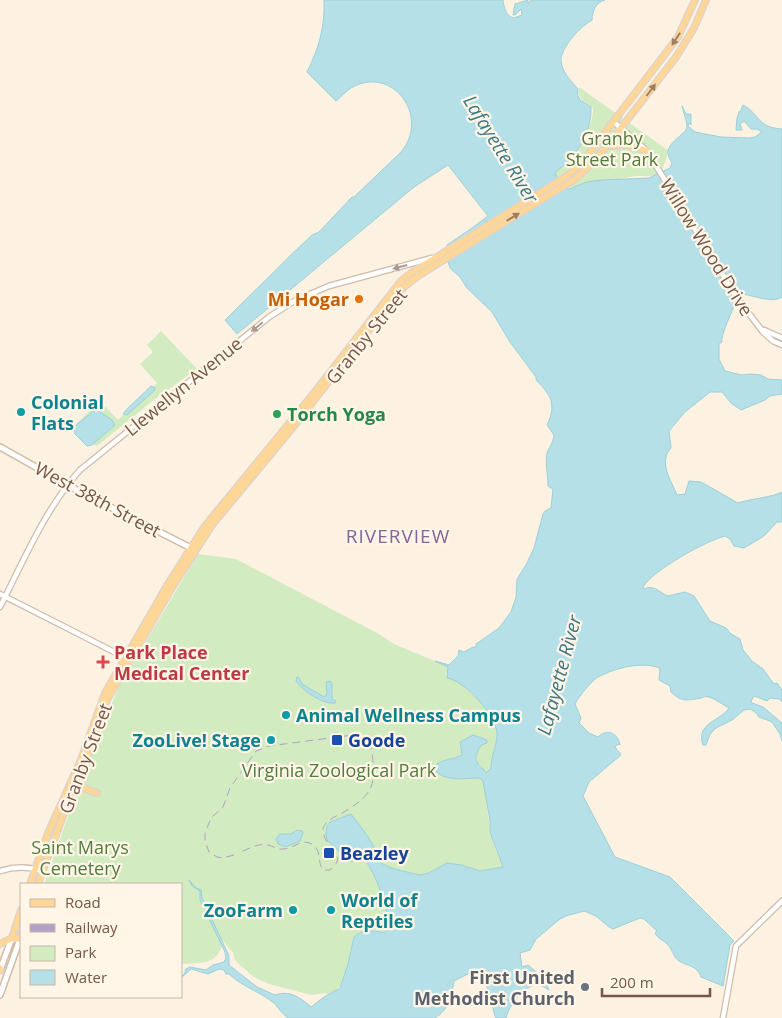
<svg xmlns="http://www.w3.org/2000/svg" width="782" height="1018" font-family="'Open Sans',sans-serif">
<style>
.green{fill:#d2ebc0}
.water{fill:#b6e0e7;stroke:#9cd0d9}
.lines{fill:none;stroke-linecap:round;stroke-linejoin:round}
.tertiary-casing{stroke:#d0bbab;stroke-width:7}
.secondary-casing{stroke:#d3bba8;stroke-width:8}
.primary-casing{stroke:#dbd3cf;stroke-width:8}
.tertiary{stroke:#fff;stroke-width:4.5}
.secondary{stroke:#fff;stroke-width:5}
.primary{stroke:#fed698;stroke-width:5.5}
.rail{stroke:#b4a0c6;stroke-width:1;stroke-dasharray:8 5;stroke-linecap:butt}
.oneway{fill:#9e7d60}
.oneway2{fill:#ac9a91}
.food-dot{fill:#e8710a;stroke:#fff6e8;stroke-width:2}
.culture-dot{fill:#0f9aa8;stroke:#fff6e8;stroke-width:2}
.leisure-dot{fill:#2e9e5b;stroke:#fff6e8;stroke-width:2}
.health-dot{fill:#e0444e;stroke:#fff6e8;stroke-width:2}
.transit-dot{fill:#1a4fb4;stroke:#fff6e8;stroke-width:2}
.worship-dot{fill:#6b7280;stroke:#fff6e8;stroke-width:2}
.labels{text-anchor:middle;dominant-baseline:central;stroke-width:4.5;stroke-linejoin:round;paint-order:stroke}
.park-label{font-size:18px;fill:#527b3f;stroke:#fff6e8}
.street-label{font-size:18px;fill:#755748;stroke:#fff6e8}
.food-label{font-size:18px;font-weight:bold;fill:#c56008;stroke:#fff6e8;text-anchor:end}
.culture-label{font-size:18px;font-weight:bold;fill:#0d838f;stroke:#fff6e8;text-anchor:start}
.leisure-label{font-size:18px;font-weight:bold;fill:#27864d;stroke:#fff6e8;text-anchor:start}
.health-label{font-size:18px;font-weight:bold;fill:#be3a42;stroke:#fff6e8;text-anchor:start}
.transit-label{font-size:18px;font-weight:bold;fill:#164399;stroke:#fff6e8;text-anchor:start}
.worship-label{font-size:18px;font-weight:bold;fill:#5b616d;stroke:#fff6e8;text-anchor:end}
.water-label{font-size:19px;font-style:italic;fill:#3e7883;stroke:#fff6e8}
.neighbourhood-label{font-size:19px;letter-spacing:1px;fill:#866399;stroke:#fff6e8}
</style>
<rect width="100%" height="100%" fill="#fdf2e2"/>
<path class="green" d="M579,87l90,64 -7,19 -8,6h-18l-76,13 -7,-18c15,-17 41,-38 40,-63l-11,-8 -4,-7z
M161,331l36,38 -42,30 -58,47 -12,-5 -12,-14 27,-26 18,19 39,-37 -17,-19 13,-12 -6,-7z
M198,554l38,5 143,75 15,10 50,21 4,2 -2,8 14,8 24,22 13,22 -1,20 -4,9 -1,12 -3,5h-3c-7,-14 -13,-12 -5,-28l7,-2 -15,-7 -13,8 4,11c-10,6 -21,4 -29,12 6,15 32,11 46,11l3,3c6,27 4,58 20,83l-1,4 -22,3 -19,-6 -14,-2 -18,10 -10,2 -28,-7 -18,-9 -6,4c9,13 28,58 17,70l-10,-3 -16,3c-15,21 -3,51 -30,61l-3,-1 -14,2 -42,-11 -11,-5 -7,-4 -16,-15 -2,-7 -10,-12c-4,24 -21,22 -42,23v-80h-137l28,-79 46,-117z"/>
<path class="water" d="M324,0h179c1,7 3,17 11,18l8,-3 -1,-6 -6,6h-2l2,-11 13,-4v4l3,-4h74c-10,3 -12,10 -13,20 -13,8 -26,22 -31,37 -1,13 9,23 17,32l-1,4 3,7 11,7c1,25 -15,52 -36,65 1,6 8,15 14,17l18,-7 14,-2 48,-2 21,-10 2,-5c-8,-12 -3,-18 8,-27 1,-2 5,-4 6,-6 3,-5 -3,-18 -4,-24l4,8h5v11l-2,-2 -1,3 7,6 26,5 28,1 6,-1 7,-5 -5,-3h-6l-7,-8 -4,3 2,6h-6l1,-12 2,-5 -1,-1h2l3,-7c18,10 13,22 39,24v168c-10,7 -29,-2 -41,-3 -5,7 -21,42 -19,48l-3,2v15l6,12 17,4 8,-1 11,1 7,4 14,1v14l-12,2 -5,4 -24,10 -10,-7 -9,-11h-12l-25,20 -16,19 2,17c-13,14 0,32 6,47l8,-1 4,-13 12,1 37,21c11,-4 36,-6 44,-11v30h-5l-13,14 -20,12 -10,-2 -4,-7 -5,-3c-19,5 -72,34 -82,51l1,2c9,-5 15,3 24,7l17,-4 9,4 16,25 16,7 5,6 9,5 3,11 9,11 11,8 11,15 3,-1 5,7v12l-2,-3 -10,-1 -3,3 -13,-5 -3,5 1,2 11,4 19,16v18l-2,-7 -8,-12 -13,-5 -4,-5 -5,-3 -6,1 -12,10 -16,8 -6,6 -4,11h-3c-8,-22 18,-24 26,-37 -6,-3 -13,-9 -20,-11 -6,-1 -4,0 -8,1 -14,2 -18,5 -30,-6l-1,-6 -11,-6 1,-12c-20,-7 -44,0 -62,9 -7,4 -20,21 -23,27l6,14 -2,5 10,10 9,4c9,-9 20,-4 22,8l-2,-1 -3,3 6,8 -32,27 -6,14 32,61 55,20 64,64 -4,4 -7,41 -22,-9c-4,-12 -14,-11 -22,-16 -6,-4 -7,-13 -12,-17 -5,-5 -9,-5 -12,-11l2,-2 -13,-12 -4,-1 -27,11 -4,-2 -13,-11 -12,-5 -18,5 -6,3 -24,20 -6,11 -10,3 2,14 6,-2 12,10 6,2v6l3,7 -11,-6c-14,2 -29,21 -32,34h-10l-1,-2c-5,-16 -5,-39 -25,-43l-16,8c-3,17 -4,27 -19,37h-147c-6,-4 -10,-11 -14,-15 -14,-11 -31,-16 -45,-29h-3l-2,-4 -5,-1 -11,5 -17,-5 -10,9v-2l3,-1 2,-6 4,-2 16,3 7,-5 11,-3 2,-4 -1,-6 -25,-52v-9l-8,-5 -3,-6 7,8 5,2 1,8 27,58v9l28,22 18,8c14,-5 25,2 36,12l13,-10 16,-9 8,-24 6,-27c9,-8 19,-7 30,-4 11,-12 -8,-57 -17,-70l1,-3 5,-1 18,9 28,7 10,-2 18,-10 14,2 19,6 23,-4 -13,-35v-11l-7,-40 -3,-3c-14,0 -40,5 -46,-11 6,-8 19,-7 28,-12l-2,-13 13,-7 14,5v3c-6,2 -7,3 -9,8 -6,12 3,13 8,22l5,-5c0,-13 6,-22 6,-34 0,-18 -33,-54 -50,-56l1,-11 -13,-6 14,4 9,-9 1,-6 5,2 9,-5h3v-3l23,-16 12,-16 5,-15 1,-18 9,-14 8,-17 9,-34 2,-3 6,-3 2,-19 -5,-3c0,-11 -3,-22 -1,-33 2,-6 6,-9 7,-18l-7,-10c10,-21 4,-30 -11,-45v-3l-26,-35 -18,-30 -25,-24 -7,-11 -10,-9 -4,-13 1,-10 25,-17 16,-12 -40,-51 -34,22 -177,147 -12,-14 66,-65 21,-20 7,-3 33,-35h2l47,-45c30,-36 -9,-88 -50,-64 -6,4 -10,9 -15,13l-29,-29c12,-24 18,-45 17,-72z
M151,386l4,2 -1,3 -27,24 -4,-1 4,-5z
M96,409l16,11 3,5 -23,20 -5,1 -12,-12 -1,-7z
M297,677l2,1 3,6 22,13 3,-3 -1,-12 4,-1 2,3v15l4,2 -1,2c-11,2 -32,-12 -39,-22z
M351,814c8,11 17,21 23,33l-23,15 -24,-22 -1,-7 1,-7 3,-4z
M297,830l5,1 1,2 -3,8 -14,6 -8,-3 -2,-5 4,-5h11z"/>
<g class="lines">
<defs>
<path id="tertiary" d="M614,122l33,29 90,147 26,34 10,9 9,4
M764,330l18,8
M0,594l128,65
M0,607c24,-47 45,-98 80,-137l189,-153 27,-17 33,-14 103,-28
M0,871c15,-5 28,-5 43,0
M723,1018l13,-72 46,-45"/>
<path id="secondary" d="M0,447l73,41 120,61
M0,970l12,-32
M0,995l20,-56"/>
<path id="primary" d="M607,146l20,-1 20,6
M78,780l7,9 12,4
M30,884l18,-51 32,-71 25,-69 63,-109 37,-58 109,-133 87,-112 10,-8 156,-97 14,-12 97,-127 17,-37
M38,884l25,-68 22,-53 23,-65 65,-112 39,-61 78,-94 100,-128 15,-17 16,-12 154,-95 14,-13 18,-20 69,-89 18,-29 12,-28
M12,938l9,-28
M0,944l12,-6 8,1 1,-5
M0,968v2"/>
</defs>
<use href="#tertiary" class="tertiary-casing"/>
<use href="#secondary" class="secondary-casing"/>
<use href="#primary" class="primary-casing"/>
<use href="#tertiary" class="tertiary"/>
<use href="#secondary" class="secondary"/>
<use href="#primary" class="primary"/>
<path class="rail" d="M234,855l-11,3 -6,-1 -8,-5 -4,-11v-8l6,-15 12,-11 7,-19 26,-37 13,-5 84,-11c8,1 15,5 18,13 1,5 2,10 2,15 3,28 -7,35 -29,49 -9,5 -17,7 -21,16 0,4 1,9 3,12 7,12 20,17 4,30h-7c-6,-8 -1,-19 -10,-25 -11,-8 -19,4 -30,4 -5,1 -10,-3 -15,-4 -10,-2 -18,3 -27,7"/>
</g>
<defs><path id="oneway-solid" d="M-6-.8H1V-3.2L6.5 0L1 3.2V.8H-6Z" transform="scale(1.25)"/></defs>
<g class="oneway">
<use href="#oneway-solid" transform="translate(676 39) rotate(123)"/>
<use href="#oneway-solid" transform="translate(651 90) rotate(-53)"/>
<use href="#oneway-solid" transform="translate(513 217) rotate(-31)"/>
</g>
<g class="oneway2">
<use href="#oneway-solid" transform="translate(400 267) rotate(165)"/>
<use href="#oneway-solid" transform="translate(257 327) rotate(141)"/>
</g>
<circle class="food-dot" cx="359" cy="299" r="5"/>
<g class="culture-dot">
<circle cx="21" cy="412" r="5"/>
<circle cx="286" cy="715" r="5"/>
<circle cx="271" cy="740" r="5"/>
<circle cx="293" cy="910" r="5"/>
<circle cx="331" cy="910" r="5"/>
</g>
<circle class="leisure-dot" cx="277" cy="414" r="5"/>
<path class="health-dot" d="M100.5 654.5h5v5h5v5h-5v5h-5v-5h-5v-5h5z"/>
<g class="transit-dot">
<rect x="331" y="734" width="12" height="12" rx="2.5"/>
<rect x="323" y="847" width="12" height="12" rx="2.5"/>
</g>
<circle class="worship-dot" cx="585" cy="987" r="5"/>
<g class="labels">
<g class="park-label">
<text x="612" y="138">Granby<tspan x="612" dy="21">Street Park</tspan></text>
<text x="339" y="770">Virginia Zoological Park</text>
<text x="80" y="847">Saint Marys<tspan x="80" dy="21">Cemetery</tspan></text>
</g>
<g class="street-label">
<text transform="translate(707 247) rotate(58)">Willow Wood Drive</text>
<text transform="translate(366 336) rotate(-51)">Granby Street</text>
<text transform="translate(183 386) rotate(-39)">Llewellyn Avenue</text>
<text transform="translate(98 499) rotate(28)">West 38th Street</text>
<text transform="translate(85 758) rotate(-69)">Granby Street</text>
</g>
<g class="food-label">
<text x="349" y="299">Mi Hogar</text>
</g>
<g class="culture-label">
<text x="31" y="402">Colonial<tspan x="31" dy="21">Flats</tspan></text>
<text x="296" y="715">Animal Wellness Campus</text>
<text x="261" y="740" text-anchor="end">ZooLive! Stage</text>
<text x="341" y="900">World of<tspan x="341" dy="21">Reptiles</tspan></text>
<text x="283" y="910" text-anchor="end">ZooFarm</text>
</g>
<g class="leisure-label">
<text x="287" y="414">Torch Yoga</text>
</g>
<g class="health-label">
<text x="114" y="652">Park Place<tspan x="114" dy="21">Medical Center</tspan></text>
</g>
<g class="transit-label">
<text x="348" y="740">Goode</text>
<text x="340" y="853">Beazley</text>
</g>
<g class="worship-label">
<text x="575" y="977">First United<tspan x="575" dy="21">Methodist Church</tspan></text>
</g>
<g class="water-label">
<text transform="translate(501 149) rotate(58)">Lafayette River</text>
<text transform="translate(559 675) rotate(-75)">Lafayette River</text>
</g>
<g class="neighbourhood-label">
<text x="398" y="536">RIVERVIEW</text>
</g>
</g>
<rect x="20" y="883" width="162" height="115" fill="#fff6e8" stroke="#c8b6a8"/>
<rect x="30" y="899" width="25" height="8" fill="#fed698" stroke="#c8b6a8"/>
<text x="65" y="908" font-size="15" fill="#755748">Road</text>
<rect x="30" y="924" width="25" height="8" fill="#b4a0c6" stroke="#c8b6a8"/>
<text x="65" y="933" font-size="15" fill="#755748">Railway</text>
<rect x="30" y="946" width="25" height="15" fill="#d2ebc0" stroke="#c8b6a8"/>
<text x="65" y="958" font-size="15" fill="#755748">Park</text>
<rect x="30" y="970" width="25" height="15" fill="#b6e0e7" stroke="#c8b6a8"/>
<text x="65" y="983" font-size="15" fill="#755748">Water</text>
<path d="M602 988v8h108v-8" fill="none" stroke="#755748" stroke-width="2.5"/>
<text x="610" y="988" font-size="15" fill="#755748" stroke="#fff6e8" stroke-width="4" paint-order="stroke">200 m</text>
</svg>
